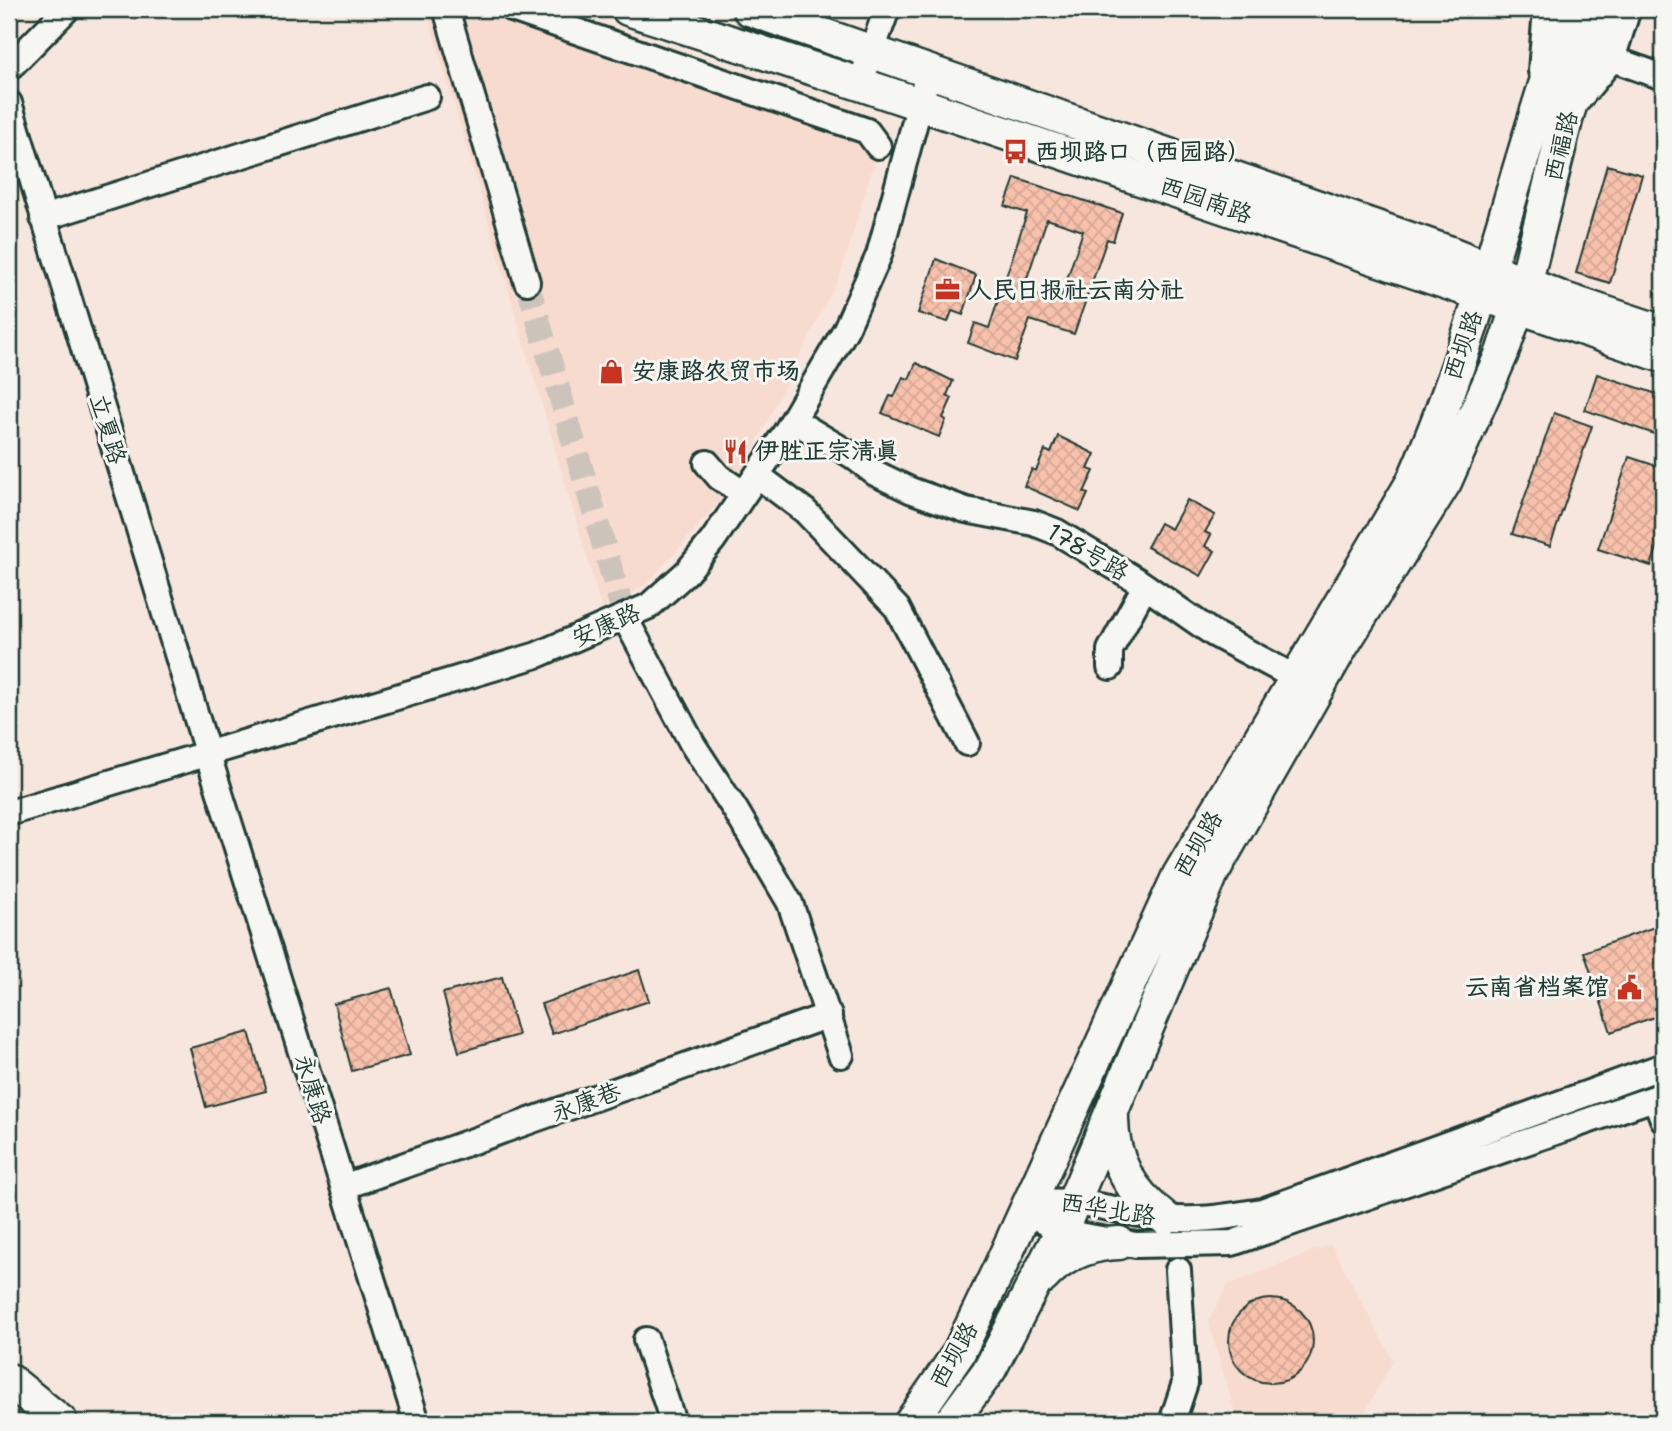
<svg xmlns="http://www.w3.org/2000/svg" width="1672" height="1431" font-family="'Shantell Sans','LXGW WenKai TC',sans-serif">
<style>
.built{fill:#f7dbce}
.building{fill:url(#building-cross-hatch);stroke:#1f3d34;stroke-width:2;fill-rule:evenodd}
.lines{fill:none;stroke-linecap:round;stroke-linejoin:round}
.minor-tunnel{stroke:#ccc4bb;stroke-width:24;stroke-dasharray:24 12;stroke-linecap:butt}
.minor-casing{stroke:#1f3d34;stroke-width:30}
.major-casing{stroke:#1f3d34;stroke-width:37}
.minor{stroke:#f6f6f2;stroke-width:24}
.major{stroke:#f6f6f2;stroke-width:32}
.labels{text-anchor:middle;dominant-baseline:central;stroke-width:6;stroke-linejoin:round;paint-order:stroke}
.street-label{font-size:24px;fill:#1f3d34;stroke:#f6f6f2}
.poi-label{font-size:24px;font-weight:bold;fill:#1f3d34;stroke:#f6f6f2;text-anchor:start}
</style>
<defs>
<pattern id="building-cross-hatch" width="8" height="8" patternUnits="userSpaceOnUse" patternTransform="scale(1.75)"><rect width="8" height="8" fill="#f8c1ac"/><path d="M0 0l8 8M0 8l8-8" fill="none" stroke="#d4a795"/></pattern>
</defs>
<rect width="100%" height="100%" fill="#f7e6dd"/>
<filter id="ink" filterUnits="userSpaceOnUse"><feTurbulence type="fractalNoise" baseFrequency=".0143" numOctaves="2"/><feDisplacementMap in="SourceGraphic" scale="14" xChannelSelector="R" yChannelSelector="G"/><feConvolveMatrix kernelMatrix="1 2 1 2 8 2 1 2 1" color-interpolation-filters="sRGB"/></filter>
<g filter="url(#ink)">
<path class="built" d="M426,9h101l357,122 -44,144 -103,207 -90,102 -45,25z
M1331,1244l62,117 -34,61h-118l-5,-6 -28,-95 20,-36z"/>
<path class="building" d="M1607,165l35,10 -32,108 -34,-10z
M1015,178l107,35 -9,28 -6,-2 -33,95 -44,-14 -15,41 -47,-18 7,-20 14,5 38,-115 -22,-7zM1047,219l36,12 -24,72 -36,-13z
M936,259l40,16 -13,40 -11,-4 -4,11 -30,-9z
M916,363l37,18 -6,14 5,3 -9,20 3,2 -7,17 -57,-24 8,-17 4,1 9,-20 6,2z
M1597,374l66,22v41l-78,-27z
M1554,413l38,13 -42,120 -38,-12z
M1058,436l37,18 -7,15 6,2 -10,21 4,2 -8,17 -56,-25 8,-17 4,2 9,-21 6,3z
M1629,457l34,11v62l-12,36 -53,-17z
M1187,500l28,15 -10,17 6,3 -6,11 10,5 -14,25 -54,-29 13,-24 11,6z
M1657,926l2,8 4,-1v81l-52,18 -27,-80z
M639,970l10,31 -97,33 -11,-30z
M502,977l16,58 -59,17 -16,-59z
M391,988l19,67 -58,16 -18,-67z
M249,1032l17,59 -60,16 -16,-59z
M1229 1341a42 42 0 1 1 84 0a42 42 0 1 1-84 0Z"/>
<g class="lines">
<path class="minor-tunnel" d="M527,282l98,336"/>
<defs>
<path id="minor" d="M446,9l81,273
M512,9l355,122 11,15
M1612,59l51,18
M9,68l58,-59
M1541,71l5,-62
M860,84l27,-75
M9,103l199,652 209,667
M1573,106l39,-47 16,-50
M43,218l384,-121
M793,420l60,36 22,17 35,17 56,20 68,13 23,9 81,49 76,53 82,44
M707,463l12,14 25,17
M757,475l48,36 92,97 70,135
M625,618l68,127 43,66 54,92 51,152
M1110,667v-17l35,-64
M9,813l528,-158 112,-49 38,-34 26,-32 73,-108 60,-103 33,-74 50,-185
M1663,1066l-401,145c-33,5 -63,11 -97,7 -44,-5 -91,-23 -135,-14l12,16 19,12 75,13 96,-2 431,-148
M1655,1098l8,21
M343,1187l486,-172
M646,1340l27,82
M1172,1422l13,-39 -7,-113"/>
<path id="major" d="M628,9l232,75 803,272
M749,9l699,243 116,47 99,33
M1112,1115c-1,44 19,78 53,103
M1043,1277c21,-23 46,-33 76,-34
M9,1380l52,42
M911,1422l47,-68 42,-87 179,-392 233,-392c68,-153 103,-317 158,-474
M951,1422l39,-53 71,-137 151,-359 128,-224 105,-167 57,-129 23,-68 43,-173 33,-103"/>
</defs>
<use href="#minor" class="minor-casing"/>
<use href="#major" class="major-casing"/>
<use href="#minor" class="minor"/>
<use href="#major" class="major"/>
</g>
</g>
<defs>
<symbol id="bus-bare" viewBox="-9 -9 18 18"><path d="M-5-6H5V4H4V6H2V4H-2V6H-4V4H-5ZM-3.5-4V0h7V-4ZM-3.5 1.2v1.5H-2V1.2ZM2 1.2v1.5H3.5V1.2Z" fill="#c8321e" stroke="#f6f6f2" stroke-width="2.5" paint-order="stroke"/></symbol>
<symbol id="office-bare" viewBox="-9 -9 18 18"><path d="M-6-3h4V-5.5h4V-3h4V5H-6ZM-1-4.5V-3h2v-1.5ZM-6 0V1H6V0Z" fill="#c8321e" stroke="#f6f6f2" stroke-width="2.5" paint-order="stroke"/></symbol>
<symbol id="shop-bare" viewBox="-9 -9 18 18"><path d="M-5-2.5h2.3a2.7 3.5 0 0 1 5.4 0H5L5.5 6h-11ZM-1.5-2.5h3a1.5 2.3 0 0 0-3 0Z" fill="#c8321e" stroke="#f6f6f2" stroke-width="2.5" paint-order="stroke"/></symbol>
<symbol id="restaurant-bare" viewBox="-9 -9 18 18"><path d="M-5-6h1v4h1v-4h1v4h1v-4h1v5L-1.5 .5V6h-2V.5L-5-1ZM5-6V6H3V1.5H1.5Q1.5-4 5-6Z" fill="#c8321e" stroke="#f6f6f2" stroke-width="2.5" paint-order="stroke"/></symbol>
<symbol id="civic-bare" viewBox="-9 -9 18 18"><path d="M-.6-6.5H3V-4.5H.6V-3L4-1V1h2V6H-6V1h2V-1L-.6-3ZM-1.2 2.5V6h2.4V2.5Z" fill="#c8321e" stroke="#f6f6f2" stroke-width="2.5" paint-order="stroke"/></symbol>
</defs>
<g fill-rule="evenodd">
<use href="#bus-bare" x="998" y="134" width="35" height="35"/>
<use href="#office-bare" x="930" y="272" width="35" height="35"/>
<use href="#shop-bare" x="594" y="354" width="35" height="35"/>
<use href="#restaurant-bare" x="718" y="434" width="35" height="35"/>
<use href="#civic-bare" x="1612" y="970" width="35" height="35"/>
</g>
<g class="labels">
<g class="street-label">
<text transform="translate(1561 146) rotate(-76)">西福路</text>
<text transform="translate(1206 200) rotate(19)">西园南路</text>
<text transform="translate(1463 345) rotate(-71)">西坝路</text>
<text transform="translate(108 429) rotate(73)">立夏路</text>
<text transform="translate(1088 552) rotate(30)">178号路</text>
<text transform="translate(606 625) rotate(-24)">安康路</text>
<text transform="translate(1198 844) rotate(-60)">西坝路</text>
<text transform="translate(313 1089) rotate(73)">永康路</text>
<text transform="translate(586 1102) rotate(-20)">永康巷</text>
<text transform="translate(1108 1209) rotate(9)">西华北路</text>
<text transform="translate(954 1355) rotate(-61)">西坝路</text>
</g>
<g class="poi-label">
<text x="1035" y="152">西坝路口（西园路）</text>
<text x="968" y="290">人民日报社云南分社</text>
<text x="632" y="371">安康路农贸市场</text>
<text x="755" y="451">伊胜正宗清真</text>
<text x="1609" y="987" text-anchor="end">云南省档案馆</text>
</g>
</g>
<rect width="1672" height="1431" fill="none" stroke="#f6f6f2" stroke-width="35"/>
<rect x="18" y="18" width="1637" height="1396" fill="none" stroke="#1f3d34" stroke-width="2.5" filter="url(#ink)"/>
</svg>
